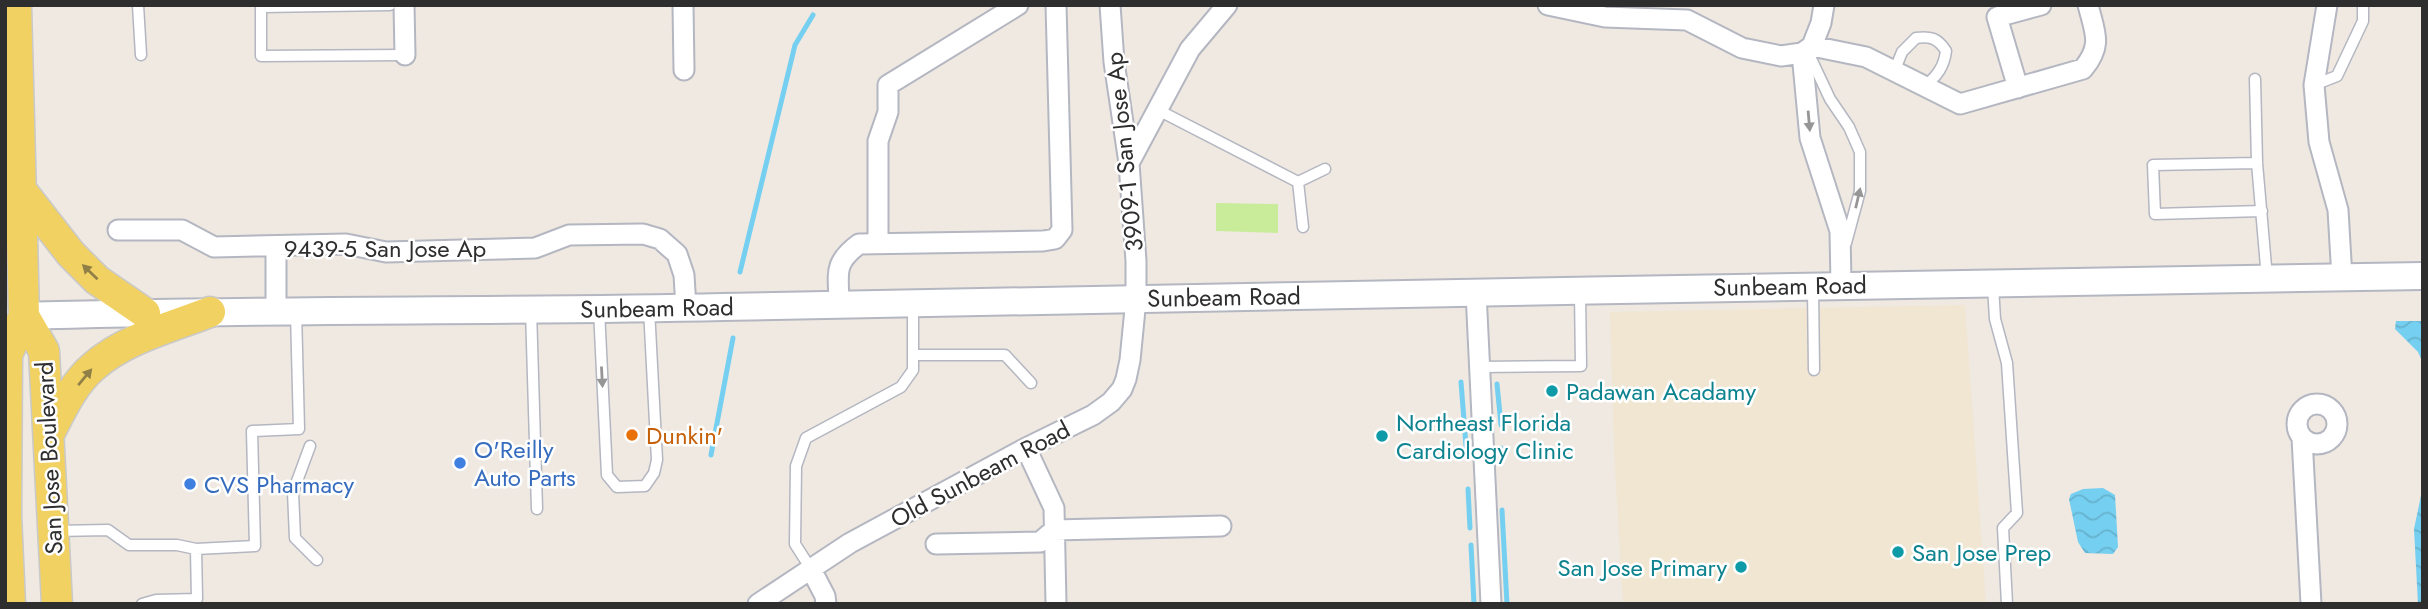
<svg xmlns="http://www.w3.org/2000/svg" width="2428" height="609" font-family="Jost,sans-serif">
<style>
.education{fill:#f0e6d1}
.pitch{fill:#c9ec9a}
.water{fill:url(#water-waves)}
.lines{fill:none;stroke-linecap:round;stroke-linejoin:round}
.stream{stroke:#75cff0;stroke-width:5}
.lane-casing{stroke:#b4b7c1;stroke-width:13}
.street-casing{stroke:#b4b7c1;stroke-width:23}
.secondary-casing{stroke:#b4b7c1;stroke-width:30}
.primary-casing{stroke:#c9c9c9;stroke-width:33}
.lane{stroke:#fff;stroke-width:10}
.street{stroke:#fff;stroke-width:19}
.secondary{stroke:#fff;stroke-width:26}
.primary{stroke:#f2d163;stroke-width:30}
.oneway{fill:#969696}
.oneway2{fill:#908048}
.culture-dot{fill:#0f9aa8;stroke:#fff;stroke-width:2.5}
.food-dot{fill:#e8710a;stroke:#fff;stroke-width:2.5}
.shop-dot{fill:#3f7fe0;stroke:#fff;stroke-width:2.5}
.labels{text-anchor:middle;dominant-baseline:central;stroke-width:5;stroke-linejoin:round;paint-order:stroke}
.street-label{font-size:24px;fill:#2e2e2e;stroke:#fff}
.culture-label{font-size:24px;fill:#0d838f;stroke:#fff;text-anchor:start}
.food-label{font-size:24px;fill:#c56008;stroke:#fff;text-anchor:start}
.shop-label{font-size:24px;fill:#366cbe;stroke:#fff;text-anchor:start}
</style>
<defs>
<pattern id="water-waves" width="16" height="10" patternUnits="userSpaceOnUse" patternTransform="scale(1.75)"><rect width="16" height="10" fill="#75cff0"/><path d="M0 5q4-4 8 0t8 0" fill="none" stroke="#66b2ce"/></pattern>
</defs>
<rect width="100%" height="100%" fill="#efe9e1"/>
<path class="education" d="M1965,305l21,299h-363l-9,-154 -4,-138z"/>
<path class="pitch" d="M1216,203l62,1v29l-62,-2z"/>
<path class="water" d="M2396,321h27v42l-5,-11 -23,-23z
M2423,486v118h-5l-4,-75z
M2103,488l12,7 3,52 -5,7 -28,-1 -7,-11 -9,-43 2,-5 12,-5z"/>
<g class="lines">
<path class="stream" d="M740,272l55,-227 18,-30
M1461,382l5,64
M1497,384l4,41
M1501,448l1,11
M711,455l22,-117
M1468,489l2,39
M1502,510l5,94
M1471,545l3,59"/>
<defs>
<path id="lane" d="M138,5l3,50
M390,5l-129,2v49l144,-1
M1807,50l23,49 19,28 11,25v39l-14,52
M1894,72l8,-20 14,-14c14,-2 22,0 30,13 -2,16 -9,25 -22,36
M2255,79l2,84 10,115
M2314,85l23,-9 26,-55v-16
M1158,110l140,72 5,45
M2257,163l-104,2 2,49 107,-3
M1298,182l27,-13
M1993,286l2,33 12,44 10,150 -14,15 4,76
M1813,289l1,81
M531,310l6,199
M599,310l8,165 10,12 28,-1 9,-13 3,-13 -8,-151
M913,355h92l26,28
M1480,367l101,-1 -1,-74
M310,446l-17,46 2,46 22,22
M55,531l53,-1 21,15h48l19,4
M811,569l-16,-25 1,-78 10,-28 95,-51 12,-17v-66
M142,604l14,-4 41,-1 -1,-50 59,-3 -3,-115 47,-2 -3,-117"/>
<path id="street" d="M404,5l1,50
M683,5l1,65
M1548,5l57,12 82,3 55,28 39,8 21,-3 10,-7 9,-23 3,-18
M2327,5l-13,80 5,57 19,68 4,68
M1812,46l54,11 94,47 123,-35c20,-24 12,-36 5,-64
M1802,53l8,85 30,93 1,53
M2018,88l-21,-71 44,-12
M1129,163l61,-114 37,-44
M118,230h64l32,17 132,-3 40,8 149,-4 34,-13 74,-1 17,5 17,15 7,21 2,33
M878,243v-102l10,-29v-27l130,-80
M276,247v64
M1476,292l15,312
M839,305c0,-31 -7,-41 20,-61l184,-3 12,-2 7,-9 -6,-225
M2297 424a20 20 0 1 1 40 0a20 20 0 1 1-40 0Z
M2302,438l9,166
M1026,448l28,60 2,96
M936,544l104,-2 14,-12 167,-4
M811,569l14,27 1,8
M758,604l92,-61 176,-95 67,-33 18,-13 11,-13 4,-10 4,-19 6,-61v-38l-7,-98 -15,-101 -4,-57"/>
<path id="secondary" d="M24,316c233,-7 466,-4 699,-9 567,-10 1133,-23 1700,-31"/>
<path id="primary" d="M21,190l50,64 26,26 48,33
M24,316l20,35 13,253
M49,434c12,-23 24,-50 44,-67 31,-28 78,-40 117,-55
M10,604l-4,-88 1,-161 17,-39 -8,-311"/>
</defs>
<use href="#lane" class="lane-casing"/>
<use href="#street" class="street-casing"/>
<use href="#secondary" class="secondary-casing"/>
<use href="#primary" class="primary-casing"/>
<use href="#lane" class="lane"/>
<use href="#street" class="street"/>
<use href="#secondary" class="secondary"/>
<use href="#primary" class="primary"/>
</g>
<defs><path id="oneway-solid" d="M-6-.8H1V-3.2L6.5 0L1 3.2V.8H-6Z" transform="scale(1.75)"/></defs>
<g class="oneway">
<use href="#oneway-solid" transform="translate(1809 121) rotate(85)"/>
<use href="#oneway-solid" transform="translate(1858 198) rotate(-77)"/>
<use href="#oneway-solid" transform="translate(602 377) rotate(87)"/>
</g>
<g class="oneway2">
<use href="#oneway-solid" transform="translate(90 272) rotate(-136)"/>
<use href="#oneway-solid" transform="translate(85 377) rotate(-50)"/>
</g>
<g class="culture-dot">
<circle cx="1552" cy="391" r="7"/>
<circle cx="1382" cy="436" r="7"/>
<circle cx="1898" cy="552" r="7"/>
<circle cx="1741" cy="567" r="7"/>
</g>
<circle class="food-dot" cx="632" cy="435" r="7"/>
<g class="shop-dot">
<circle cx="460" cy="463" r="7"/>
<circle cx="190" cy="484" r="7"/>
</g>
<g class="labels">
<g class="street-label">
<text transform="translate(1124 152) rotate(-96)">3909-1 San Jose Ap</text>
<text x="385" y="248">9439-5 San Jose Ap</text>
<text transform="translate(1790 286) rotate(-1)">Sunbeam Road</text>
<text transform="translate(1224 297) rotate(-1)">Sunbeam Road</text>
<text transform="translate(657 308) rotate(-1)">Sunbeam Road</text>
<text transform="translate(49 458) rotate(-93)">San Jose Boulevard</text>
<text transform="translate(980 474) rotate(-28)">Old Sunbeam Road</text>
</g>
<g class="culture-label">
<text x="1566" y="391">Padawan Acadamy</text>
<text x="1396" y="422">Northeast Florida<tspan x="1396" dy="28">Cardiology Clinic</tspan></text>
<text x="1912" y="552">San Jose Prep</text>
<text x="1727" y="567" text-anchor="end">San Jose Primary</text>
</g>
<g class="food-label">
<text x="646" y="435">Dunkin'</text>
</g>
<g class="shop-label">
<text x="474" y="449">O'Reilly<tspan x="474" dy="28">Auto Parts</tspan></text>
<text x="204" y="484">CVS Pharmacy</text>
</g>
</g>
<rect width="2428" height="609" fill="none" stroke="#2e2e2e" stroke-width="14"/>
</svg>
